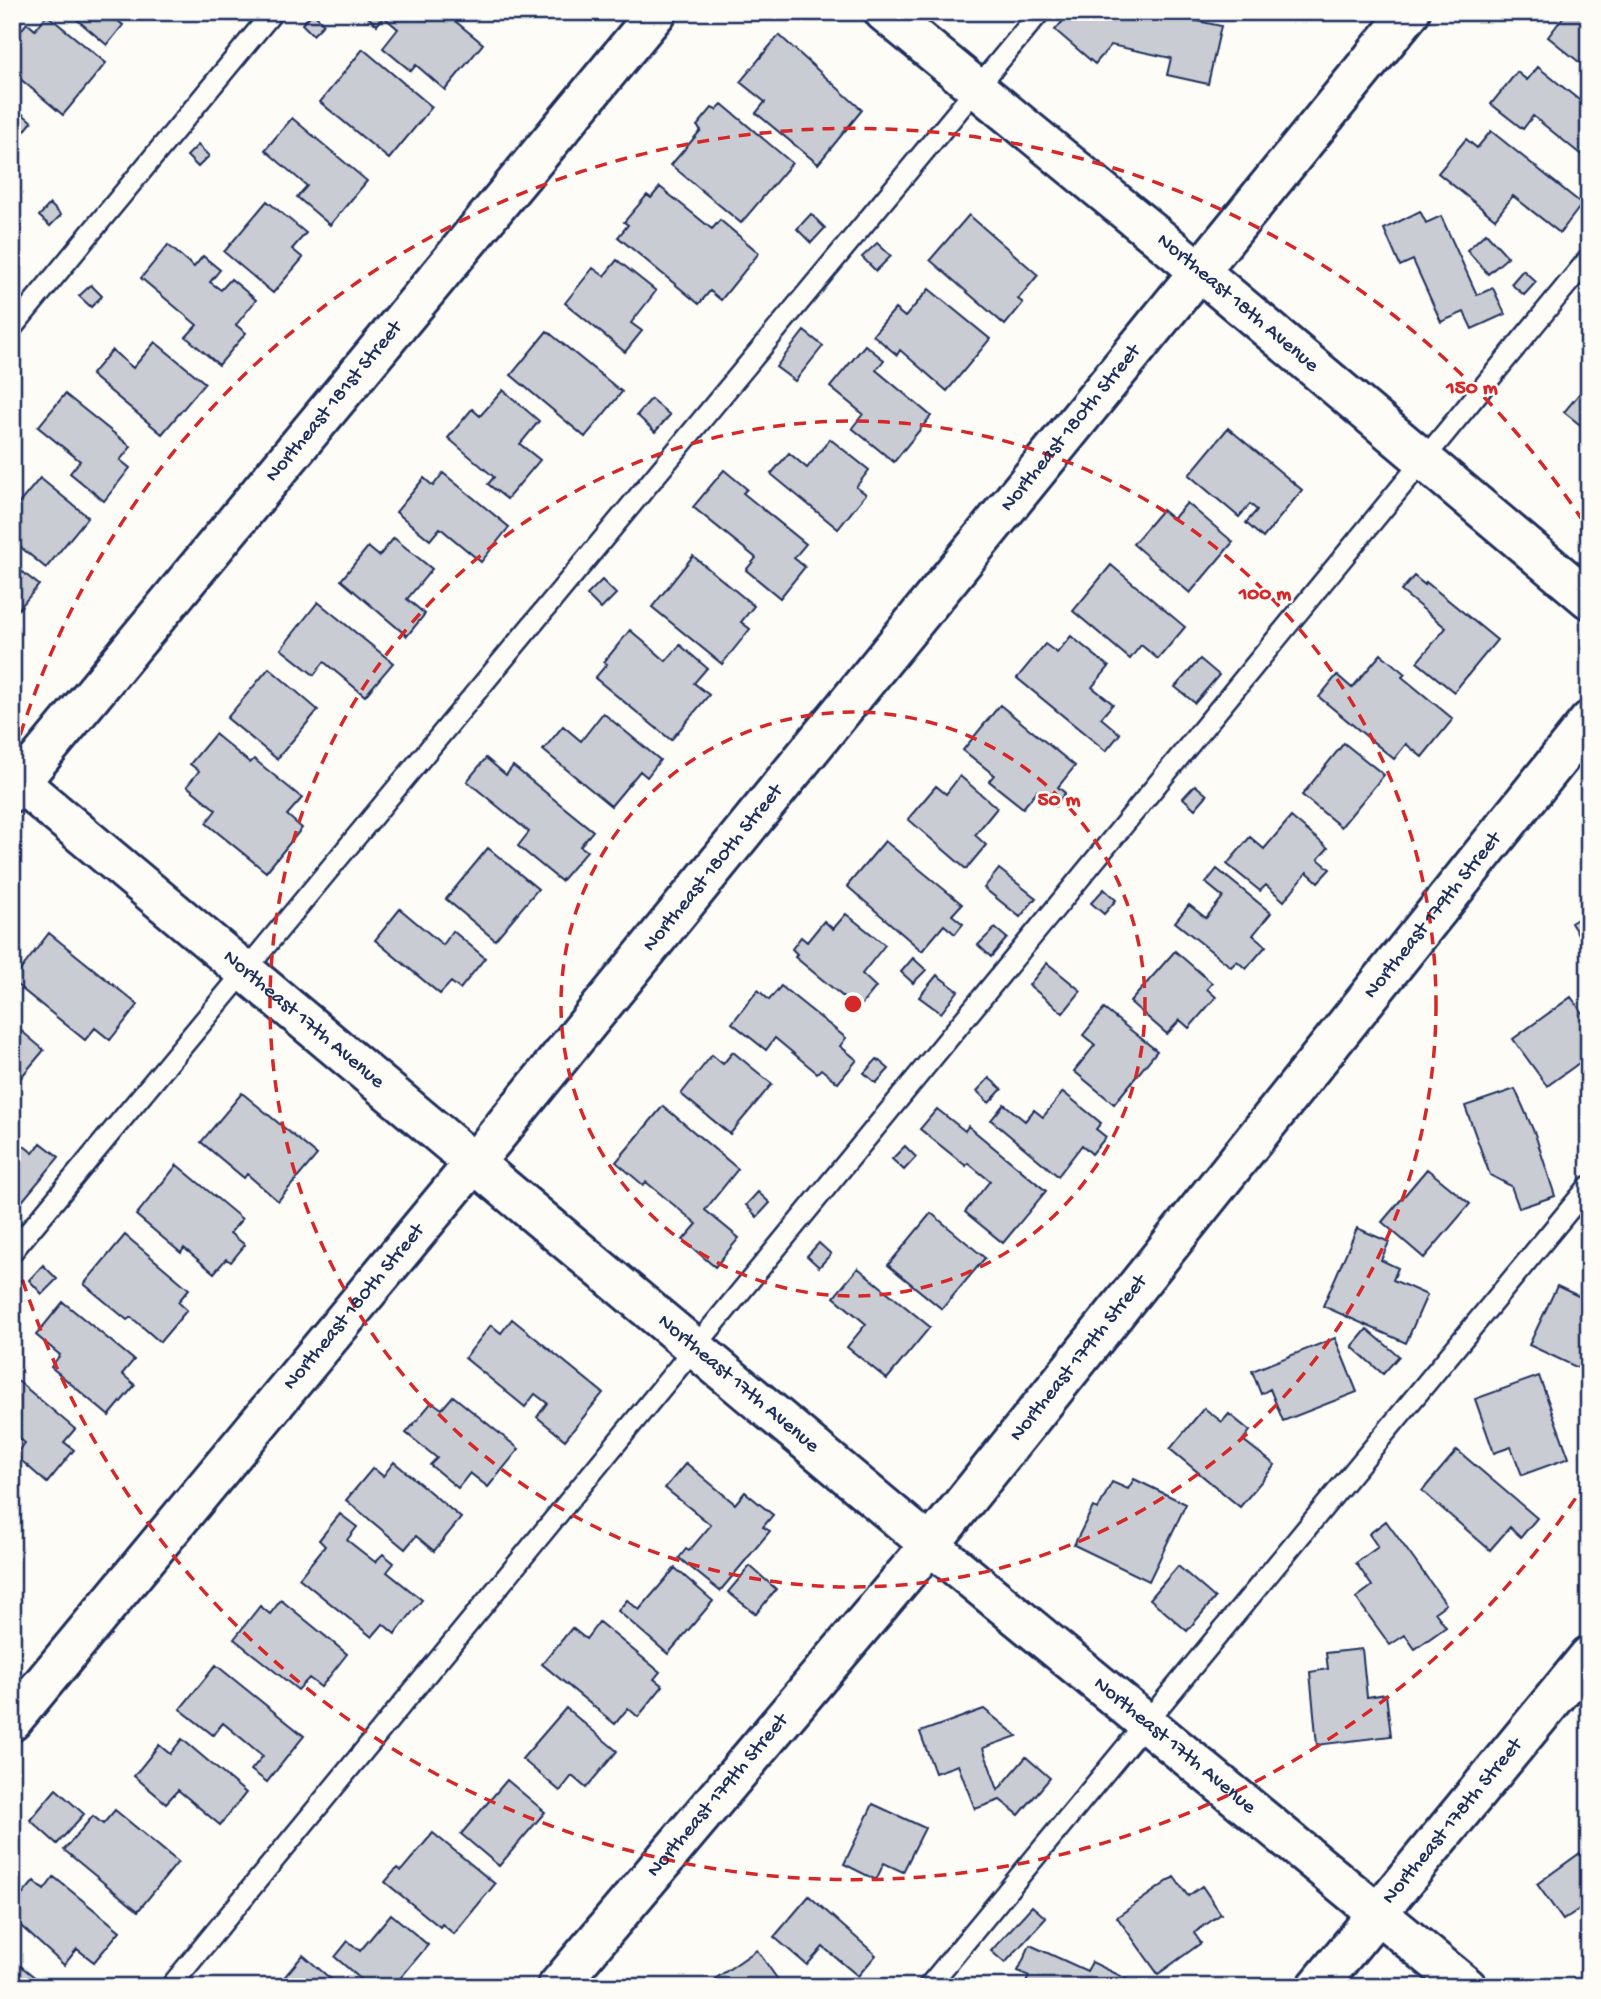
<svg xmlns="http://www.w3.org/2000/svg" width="1601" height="1999" font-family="'Gochi Hand',sans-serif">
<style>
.building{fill:#c9ccd3;stroke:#1b2f5e;stroke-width:2}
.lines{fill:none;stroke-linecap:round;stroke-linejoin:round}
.service-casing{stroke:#1b2f5e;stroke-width:24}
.minor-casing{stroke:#1b2f5e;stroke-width:44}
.service{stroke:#fdfcf7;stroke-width:19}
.minor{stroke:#fdfcf7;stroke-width:38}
.ring{fill:none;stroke:#d62828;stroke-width:3.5;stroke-dasharray:12 9}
.labels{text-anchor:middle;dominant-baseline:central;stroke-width:5;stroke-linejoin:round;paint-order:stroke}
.street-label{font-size:21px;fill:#1b2f5e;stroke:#fdfcf7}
.centre{fill:#d62828;stroke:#fdfcf7;stroke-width:3.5}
.ring-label{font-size:21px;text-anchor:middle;font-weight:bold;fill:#d62828;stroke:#fdfcf7;stroke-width:5;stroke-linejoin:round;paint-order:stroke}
</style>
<rect width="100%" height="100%" fill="#fdfcf7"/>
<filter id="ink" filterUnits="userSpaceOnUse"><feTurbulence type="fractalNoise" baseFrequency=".0143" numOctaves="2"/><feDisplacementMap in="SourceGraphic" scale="14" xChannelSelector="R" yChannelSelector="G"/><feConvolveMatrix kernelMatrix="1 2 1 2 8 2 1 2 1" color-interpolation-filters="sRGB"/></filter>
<g filter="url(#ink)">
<path class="building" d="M68,12h47l-3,4 11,9 -16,20z
M362,12h82l39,32 -38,46 -29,-25 -5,6 -28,-23 15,-19 -14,-12 -7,8z
M1071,12h85l65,14 -13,58 -41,-9 4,-17 -60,-13 -16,19 -40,-34z
M1240,12h16l-6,8z
M1567,12h22v58l-41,-33z
M313,13l11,11 -11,11 -11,-11z
M47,15l59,48 -43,52 -51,-43v-31l15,-18 8,7z
M779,35l83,75 -44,54 -62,-51 9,-11 -25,-20z
M363,49l69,58 -43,52 -69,-57z
M1538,67l51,41v46l-4,4 -52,-42 -10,13 -32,-25 26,-32 10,8z
M722,104l70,59 -51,60 -70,-58 30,-35 -4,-4 15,-18 4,2z
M12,105l20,17 -20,24z
M292,118l75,63 -37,44 -33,-28 10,-11 -42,-36z
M1491,131l91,73 -22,29 -47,-37 -18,23 -57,-46 28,-34 11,9z
M198,145l11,11 -11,11 -11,-11z
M660,187l52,42 8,-9 39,33 -38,47 -11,-9 -11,13 -81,-67 10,-12 -4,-3 23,-27 4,3z
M267,201l39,32 -14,16 11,9 -30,35 -49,-41z
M50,204l11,11 -11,11 -11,-10z
M1420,211l6,12 15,-7 36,79 16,-7 12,26 -33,15 -8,-17 -23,10 -28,-62 -13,6 -16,-37z
M811,214l14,14 -14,15 -14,-14z
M969,215l69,60 -20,24 5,4 -18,22 -75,-65z
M1486,233l22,24 -20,17 -21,-24z
M877,243l14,13 -15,15 -14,-14z
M168,245l26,22 9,-11 17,14 -10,12 11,8 10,-11 25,21 -20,25 10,8 -27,32 -33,-28 11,-12 -56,-47z
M617,260l39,31 -25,32 11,8 -17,21 -60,-49 28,-35 11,8z
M1523,270l13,12 -12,13 -13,-11z
M91,285l11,11 -11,11 -12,-11z
M929,289l61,50 -43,52 -47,-41 -3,5 -24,-20 22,-26 10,8z
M547,331l75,61 -37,45 -74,-62z
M804,331l19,15 -28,35 -19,-14z
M155,342l50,41 -43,51 -71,-59 21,-25 21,18z
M865,345l19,15 -8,10 55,46 -37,46 -42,-34 11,-14 -33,-27z
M1589,382v50l-25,-20z
M503,390l36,31 -19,23 20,16 -33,39 -19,-15 6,-7 -46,-39 24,-29 8,7z
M65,394l66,53 -11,13 10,8 -26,33 -34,-28 10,-12 -42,-34z
M651,399l19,16 -15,17 -18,-17z
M1228,428l74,62 -39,48 -17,-15 11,-13 -7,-6 -11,13 -50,-42z
M830,439l39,31 -13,17 10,7 -28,35 -67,-55 18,-21 18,15z
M724,470l23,19 -4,4 63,51 -12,14 11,9 -25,31 -34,-28 10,-12 -63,-51z
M443,473l66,54 -28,35 -41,-34 -10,12 -34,-28 28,-34 9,8z
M40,478l48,39 -42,51 -34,-28v-36l4,3z
M1187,503l46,39 -43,51 -57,-49 29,-34 11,9z
M394,538l38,31 -25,30 18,15 -18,22 -66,-56 27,-33 11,9z
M693,556l61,50 -13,16 9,7 -28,35 -70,-57z
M12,564l27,21 -27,32z
M1111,565l74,62 -27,32 -17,-14 -11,14 -57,-48z
M1414,576l11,9 1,-3 71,58 -43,52 -37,-30 29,-34 -45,-37z
M602,580l14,14 -15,15 -14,-14z
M318,602l75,61 -28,33 -41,-34 -10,13 -33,-26z
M630,630l36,31 14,-16 27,23 -13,15 15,12 -38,45 -76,-62 12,-14 -3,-2z
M1071,636l38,31 -17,20 21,17 -12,14 19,16 -14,17 -89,-73 28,-34 12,9z
M1381,654l24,20 -3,3 51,42 -31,38 -16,-13 -12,15 -75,-62 18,-22 15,13z
M1200,659l19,16 -24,28 -20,-16z
M269,668l49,42 -41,49 -50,-41z
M1000,705l75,61 -17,21 7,6 -10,13 -18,-15 -14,17 -34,-27 5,-6 -31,-25z
M603,713l57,47 -13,17 -7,-6 -29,35 -68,-56 20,-24 18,15z
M215,734l35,29 4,-4 48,39 -15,17 15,13 -36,44 -60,-49 10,-13 -29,-24 12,-15 -9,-7z
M1344,743l40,32 -43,52 -39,-32z
M486,758l20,17 7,-9 80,65 -13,15 7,5 -26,30 -43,-35 11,-14 -62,-51z
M960,776l37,32 -22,27 11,10 -20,24 -58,-50 28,-33 10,8z
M1195,785l12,10 -12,14 -12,-11z
M1291,817l37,31 -10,11 12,10 -12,13 -11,-10 -23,29 -18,-16 -6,6 -33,-27 23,-27 14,12z
M885,841l77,63 -10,11 11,9 -8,10 -11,-9 -22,26 -75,-65z
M488,848l50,41 -43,51 -49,-41z
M999,869l37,29 -16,19 -36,-29z
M1217,869l54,44 -18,22 13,11 -20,23 -9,-8 -6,6 -56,-45 14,-17 17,13 17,-21 -17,-14z
M1104,889l12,11 -12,14 -13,-11z
M400,909l43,36 10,-14 32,27 -25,31 -9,-7 -11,12 -65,-54z
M1589,912v39l-18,-28z
M846,914l39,31 -23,29 14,13 -18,22 -63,-52 2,-3 -5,-5 9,-12 6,5 17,-21 9,8z
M995,928l12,10 -16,19 -13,-12z
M49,933l89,72 -28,35 -15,-12 -10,12 -73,-59z
M1175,951l37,32 -5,6 9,8 -27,31 -9,-8 -13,14 -37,-32z
M913,958l13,12 -13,13 -12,-11z
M1047,963l34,28 -18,22 -34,-28z
M937,975l21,16 -17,22 -22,-16z
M781,986l65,52 -6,8 17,14 -19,23 -17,-14 -4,4 -42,-35 -9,12 -34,-27 26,-33 11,10z
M1571,997l18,25v34l-42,30 -34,-47z
M1104,1009l53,42 -43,53 -40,-33 21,-26 -12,-10z
M12,1023l32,27 -32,38z
M733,1052l39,32 -42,50 -49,-40 31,-39 11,9z
M877,1059l12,10 -13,14 -12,-10z
M989,1078l13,11 -13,14 -12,-12z
M1515,1089l20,45 20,62 -36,12 -8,-22 -21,-11 -25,-69z
M1063,1092l38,31 -5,6 10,8 -14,17 -10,-9 -24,31 -67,-56 13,-16 21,17 9,-11 9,7z
M242,1093l75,62 -39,46 -31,-27 -3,4 -43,-36z
M663,1106l75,63 -33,41 34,28 -24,29 -32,-27 14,-16 -51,-42 -3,3 -27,-23z
M937,1109l28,22 3,-5 78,65 -43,52 -38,-31 25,-31 -22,-18 -2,3 -46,-37z
M20,1143l13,10 8,-10 18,14 -40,48 -7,-6v-47z
M905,1146l11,11 -12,13 -12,-11z
M177,1165l65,54 -12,14 15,12 -14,17 -5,-3 -12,14 -30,-25 -3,5 -45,-38z
M1427,1169l43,35 -46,54 -42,-36z
M758,1192l12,11 -13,14 -11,-12z
M931,1213l54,45 -43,51 -54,-44z
M1357,1228l32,14 -8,18 17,8 -5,12 34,15 -21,48 -83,-37z
M125,1235l64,54 -11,13 9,8 -27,32 -29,-25 -4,3 -43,-36z
M819,1243l12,11 -12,13 -12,-11z
M43,1265l14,14 -15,15 -13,-14z
M858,1268l72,59 -43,52 -40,-32 19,-23 -32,-27z
M1557,1286l32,15v72l-60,-28z
M63,1302l71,58 -12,14 13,11 -26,31 -58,-49 9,-12 -24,-20z
M512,1319l91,74 -38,47 -28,-23 10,-14 -12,-9 -10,13 -60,-49 26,-33 10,8z
M1367,1329l32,27 -16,18 -31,-27z
M1335,1338l22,54 -74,29 -13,-32 -9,5 -9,-23z
M12,1376l63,53 -11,13 10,8 -27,33 -32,-28 10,-12 -13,-11z
M1539,1376l30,82 -47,17 -11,-28 -17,6 -19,-54z
M453,1396l66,53 -31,38 -18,-14 -12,15 -28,-23 7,-7 -31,-25 26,-31 10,7z
M1204,1408l18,14 7,-8 21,17 -7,9 32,25 -35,42 -70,-58z
M1457,1450l80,68 -16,19 -11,-10 -20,23 -68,-59z
M394,1462l67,56 -27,33 -18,-15 -11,13 -59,-49 27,-32 10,8z
M686,1463l49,41 10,-12 28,23 -10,12 7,4 -50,60 -41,-33 7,-9 3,2 22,-26 -46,-37z
M1134,1479l52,25 -37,77 -75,-36 19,-38 5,2 14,-27 16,7z
M340,1514l17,13 -10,13 28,22 8,-8 11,9 -7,9 35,28 -27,34 -12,-10 -11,13 -73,-59 26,-32 -6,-6z
M1386,1521l60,83 -11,8 11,15 -31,22 -10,-14 -15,10 -34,-47 16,-12 -16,-23 22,-16 -9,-13z
M750,1566l26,23 -20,25 -28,-22z
M1178,1566l37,32 -28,33 -37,-32z
M675,1568l38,33 -45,53 -50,-43 9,-11 12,10z
M281,1600l66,54 -26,33 -12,-9 -11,12 -64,-51 26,-33 10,8z
M599,1622l61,50 -6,7 9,7 -25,31 -10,-9 -13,16 -73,-60 30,-36 14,11z
M1362,1649l5,48 19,-3 5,42 -74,9 -7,-73 18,-3 -2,-16z
M216,1665l88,71 -37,46 -16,-12 12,-14 -40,-33 -10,12 -33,-26z
M566,1708l51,43 -31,37 -14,-12 -12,15 -38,-32z
M984,1709l33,27 -34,12 15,42 28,-33 24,21 -31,37 -19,-15 -25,9 -17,-44 -23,8 -15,-41z
M182,1739l64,54 -26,32 -42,-35 -12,13 -32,-27 25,-31 11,9z
M507,1780l38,32 -46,54 -38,-32z
M56,1789l28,25 -27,30 -27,-24z
M873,1804l52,24 -22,44 -19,-9 -8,17 -32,-16z
M115,1810l63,52 -40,49 -74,-61 29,-34 10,8z
M433,1833l62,51 -41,50 -12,-10 -2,3 -55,-45 12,-14 4,3z
M1580,1853l9,13v50l-7,-9 -19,13 -26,-36z
M54,1877l66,54 -26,31 -17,-13 -13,16 -52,-47v-11l22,-26 10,9z
M1174,1877l14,19 14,-10 19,28 -27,19 7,10 -43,31 -41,-57z
M809,1896l67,59 -18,21 -35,-29 -16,18 -33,-28z
M1032,1906l14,12 -41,45 -14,-12z
M391,1914l37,31 -35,42h-23l-35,-30 13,-16 12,10z
M1030,1945l57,26 5,-9 35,17 -3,8h-100l5,-11 -11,-5z
M757,1950l26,37h-62l-6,-8z
M303,1955l37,32h-64z
M12,1959l35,28h-35z"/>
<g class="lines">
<defs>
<path id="service" d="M12,328l261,-316
M12,1252l1028,-1240
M170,1987l1419,-1729
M928,1987l661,-801"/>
<g id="minor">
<path id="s1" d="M884,12l314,258 391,329"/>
<path id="s2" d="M12,776l918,769 537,442"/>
<path id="s3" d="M12,792l645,-780"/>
<path id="s4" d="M12,1721l462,-558 936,-1151"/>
<path id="s5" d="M557,1987l373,-442 659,-824"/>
<path id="s6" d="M1317,1987l272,-331"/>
</g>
</defs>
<use href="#service" class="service-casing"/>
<use href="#minor" class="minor-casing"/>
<use href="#service" class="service"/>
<use href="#minor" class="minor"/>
</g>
</g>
<g class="ring">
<circle cx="853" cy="1004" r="292"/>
<circle cx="853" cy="1004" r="583"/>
<path d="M1587 1481A875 875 0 0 1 14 1253M14 755A875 875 0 0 1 1587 527"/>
</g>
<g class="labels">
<g class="street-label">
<text stroke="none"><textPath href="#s1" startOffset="458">Northeast 18th Avenue</textPath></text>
<text stroke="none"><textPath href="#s3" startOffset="506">Northeast 181st Street</textPath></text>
<text stroke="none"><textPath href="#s4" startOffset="1671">Northeast 180th Street</textPath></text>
<text stroke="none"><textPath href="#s4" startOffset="1104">Northeast 180th Street</textPath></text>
<text stroke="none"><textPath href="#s5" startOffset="1384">Northeast 179th Street</textPath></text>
<text stroke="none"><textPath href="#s2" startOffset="380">Northeast 17th Avenue</textPath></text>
<text stroke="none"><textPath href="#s4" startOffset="537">Northeast 180th Street</textPath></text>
<text stroke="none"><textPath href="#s5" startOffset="817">Northeast 179th Street</textPath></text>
<text stroke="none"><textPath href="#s2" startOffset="947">Northeast 17th Avenue</textPath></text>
<text stroke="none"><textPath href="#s2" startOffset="1514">Northeast 17th Avenue</textPath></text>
<text stroke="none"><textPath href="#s5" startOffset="250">Northeast 179th Street</textPath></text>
<text stroke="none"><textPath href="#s6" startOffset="214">Northeast 178th Street</textPath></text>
</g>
</g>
<circle cx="853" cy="1004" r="10" class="centre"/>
<g class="ring-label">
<text x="1472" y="393">150 m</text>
<text x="1265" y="599">100 m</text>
<text x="1059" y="805">50 m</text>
</g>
<rect width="1601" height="1999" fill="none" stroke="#fdfcf7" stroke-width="42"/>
<rect x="21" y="21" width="1559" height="1957" fill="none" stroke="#1b2f5e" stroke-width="2.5" filter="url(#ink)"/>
</svg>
